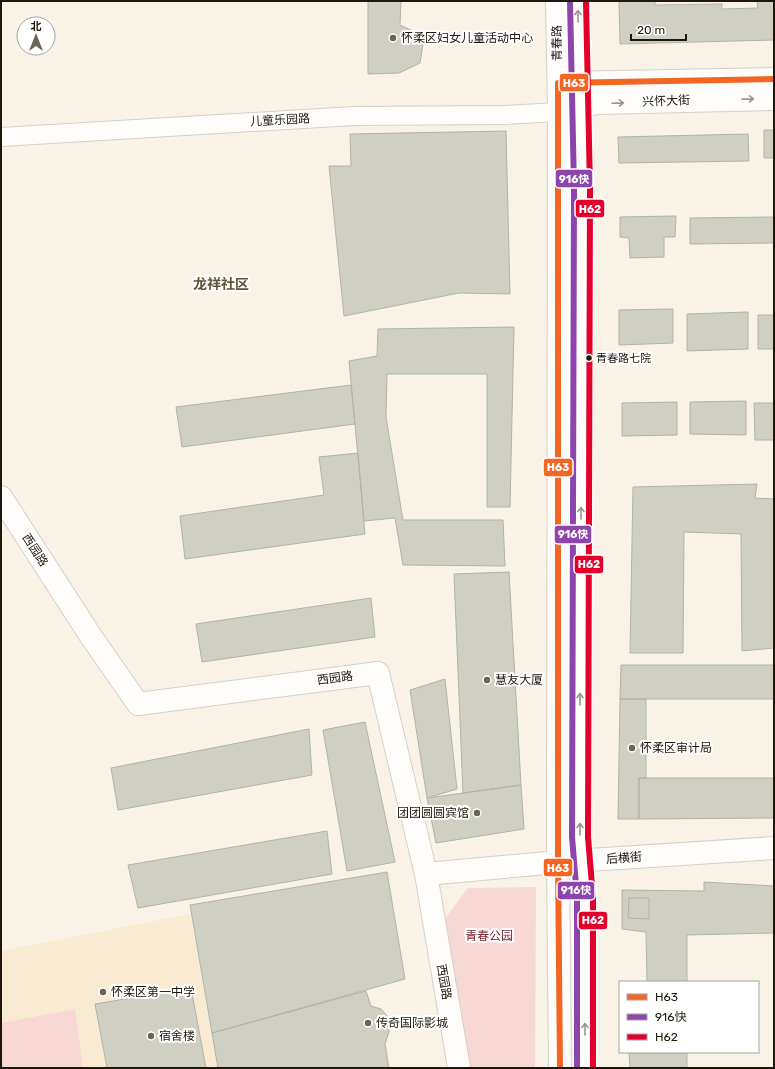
<svg xmlns="http://www.w3.org/2000/svg" width="775" height="1069" font-family="Rubik,'Noto Sans SC',sans-serif">
<style>
.built{fill:#f9ebd2}
.green{fill:#f7d8d4}
.building{fill:#d0cfc3;stroke:#b3b2a7}
.lines{fill:none;stroke-linecap:round;stroke-linejoin:round}
.street-casing{stroke:#d6d0c5;stroke-width:20}
.secondary-casing{stroke:#d6d0c5;stroke-width:24}
.street{stroke:#fefdfb;stroke-width:18}
.secondary{stroke:#fefdfb;stroke-width:22}
.bus-1-casing{stroke:#fff;stroke-width:9}
.bus-2-casing{stroke:#fff;stroke-width:9}
.bus-3-casing{stroke:#fff;stroke-width:9}
.bus-1{stroke:#f26522;stroke-width:6}
.bus-2{stroke:#8e44ad;stroke-width:6}
.bus-3{stroke:#e4002b;stroke-width:6}
.oneway{stroke:#99968f}
.poi-dot{fill:#6a6459;stroke:#fff;stroke-width:1.5}
.bus-dot{fill:#1d170c;stroke:#fff;stroke-width:1.5}
.labels{text-anchor:middle;dominant-baseline:central;stroke-width:4;stroke-linejoin:round;paint-order:stroke}
.bus-label{font-size:11px;fill:#1d170c;stroke:#fff;text-anchor:start}
.poi-label{font-size:12px;fill:#1d170c;stroke:#fff;text-anchor:start}
.street-label{font-size:12px;fill:#1d170c;stroke:#fff}
.park-label{font-size:12px;fill:#7c2a35;stroke:#fff}
.quarter-label{font-size:14px;font-weight:bold;fill:#605137;stroke:#fff}
.line-badge{stroke:#fff;stroke-width:1.5}
.badge-label{font-size:11px;text-anchor:middle;font-weight:bold;fill:#fff}
</style>
<rect width="100%" height="100%" fill="#f8f2e7"/>
<path class="built" d="M190,914l28,154h-217v-117z"/>
<path class="green" d="M536,887l-1,181h-67l-28,-143 28,-37z
M75,1009l8,59h-82v-45z"/>
<path class="building" d="M368,1h33l-1,24 15,7 8,12 -3,19 -21,10 -31,1z
M619,1h36v4l67,-1v5l36,-1 -1,-7h17v39l-154,4z
M764,130h10v28h-10z
M506,131l4,163 -51,-1 -115,23 -15,-150h22l-1,-32z
M748,134l1,27 -130,2 -1,-26z
M676,216l-1,21h-11v20l-34,1 -1,-20 -9,-1v-20z
M774,217v26l-84,1v-26z
M673,309v34l-54,2v-35z
M748,312v37l-61,2v-37z
M758,315h16v34h-16z
M514,327l-4,180h-23v-133h-100l-1,43 17,103h100l2,46 -102,-1 -8,-47 -31,3 -15,-160 28,-5 1,-27z
M351,385l4,39 -173,23 -6,-40z
M746,401v34l-56,-1v-32z
M677,402v33l-55,1v-33z
M754,403h20v37h-19z
M358,453l7,81 -180,25 -5,-43 144,-21 -5,-38z
M757,484l-2,14 19,1v149l-32,3 -1,-117 -57,-2 -1,121h-53l3,-166z
M509,572l12,213 -58,8 -9,-219z
M371,598l4,39 -173,25 -6,-38z
M621,665h153v34h-154z
M445,679l12,110 -30,9 -17,-108z
M620,699h26v79h-7v41h-21z
M365,722l30,140 -48,9 -24,-141z
M309,729l3,46 -194,35 -7,-42z
M639,778h135v40l-135,1z
M521,785l3,44 -88,14 -9,-45z
M327,831l5,43 -194,34 -10,-43z
M387,872l18,107 -193,54 -22,-128z
M704,882l70,4v47l-87,2v47h-40l-1,-50 -24,-3v-39l82,1z
M629,898h20v21l-21,-1z
M191,988l15,80h-99l-12,-64z
M366,991l5,15 10,3 8,9v14l-4,12 4,24h-171l-6,-35z
M629,1052h58v16h-57z"/>
<g class="lines">
<defs>
<path id="street" d="M1,137l353,-21 150,-1 55,-3"/>
<path id="secondary" d="M557,1l2,111 -1,750 2,206
M578,1l4,187 -2,649 5,60v171
M563,83l211,-4
M566,111l30,-8 178,-4
M1,497l89,138 48,69 240,-31 48,201 33,194
M426,874l132,-12 216,-14"/>
</defs>
<use href="#street" class="street-casing"/>
<use href="#secondary" class="secondary-casing"/>
<use href="#street" class="street"/>
<use href="#secondary" class="secondary"/>
<defs>
<path id="bus-1" d="M560,1068l-2,-206v-779l216,-4"/>
<path id="bus-2" d="M570,1l4,187 -2,649 5,60v171"/>
<path id="bus-3" d="M586,1l4,187 -2,649 5,60v171"/>
</defs>
<use href="#bus-1" class="bus-1-casing"/>
<use href="#bus-2" class="bus-2-casing"/>
<use href="#bus-3" class="bus-3-casing"/>
<use href="#bus-1" class="bus-1"/>
<use href="#bus-2" class="bus-2"/>
<use href="#bus-3" class="bus-3"/>
</g>
<defs><path id="oneway-shaft" d="M-6 0H5M1.5-3L5.5 0L1.5 3" fill="none" stroke-width="1.6" stroke-linecap="round" stroke-linejoin="round"/></defs>
<g class="oneway">
<use href="#oneway-shaft" transform="translate(578 16) rotate(-91)"/>
<use href="#oneway-shaft" transform="translate(748 99) rotate(-1)"/>
<use href="#oneway-shaft" transform="translate(618 103) rotate(-2)"/>
<use href="#oneway-shaft" transform="translate(581 513) rotate(-90)"/>
<use href="#oneway-shaft" transform="translate(580 699) rotate(-90)"/>
<use href="#oneway-shaft" transform="translate(580 829) rotate(-90)"/>
<use href="#oneway-shaft" transform="translate(585 1029) rotate(-90)"/>
</g>
<g class="poi-dot">
<circle cx="393" cy="38" r="4"/>
<circle cx="487" cy="680" r="4"/>
<circle cx="632" cy="748" r="4"/>
<circle cx="477" cy="813" r="4"/>
<circle cx="103" cy="992" r="4"/>
<circle cx="368" cy="1023" r="4"/>
<circle cx="151" cy="1036" r="4"/>
</g>
<circle class="bus-dot" cx="589" cy="358" r="3.5"/>
<g class="labels">
<g class="bus-label">
<text x="596" y="358">青春路七院</text>
</g>
<g class="poi-label">
<text x="401" y="38">怀柔区妇女儿童活动中心</text>
<text x="495" y="680">慧友大厦</text>
<text x="640" y="748">怀柔区审计局</text>
<text x="469" y="813" text-anchor="end">团团圆圆宾馆</text>
<text x="111" y="992">怀柔区第一中学</text>
<text x="376" y="1023">传奇国际影城</text>
<text x="159" y="1036">宿舍楼</text>
</g>
<g class="street-label">
<text transform="translate(557 43) rotate(-91)">青春路</text>
<text transform="translate(666 101) rotate(-2)">兴怀大街</text>
<text transform="translate(280 120) rotate(-3)">儿童乐园路</text>
<text transform="translate(35 550) rotate(57)">西园路</text>
<text transform="translate(335 678) rotate(-7)">西园路</text>
<text transform="translate(624 858) rotate(-4)">后横街</text>
<text transform="translate(444 982) rotate(80)">西园路</text>
</g>
<g class="park-label">
<text x="489" y="936">青春公园</text>
</g>
<g class="quarter-label">
<text x="221" y="284">龙祥社区</text>
</g>
</g>
<g class="line-badge">
<rect x="559" y="73" width="30" height="19" rx="4" fill="#f26522"/>
<rect x="555" y="169" width="38" height="19" rx="4" fill="#8e44ad"/>
<rect x="575" y="199" width="30" height="19" rx="4" fill="#e4002b"/>
<rect x="543" y="458" width="30" height="19" rx="4" fill="#f26522"/>
<rect x="554" y="525" width="38" height="19" rx="4" fill="#8e44ad"/>
<rect x="574" y="555" width="30" height="19" rx="4" fill="#e4002b"/>
<rect x="543" y="858" width="30" height="19" rx="4" fill="#f26522"/>
<rect x="557" y="881" width="38" height="19" rx="4" fill="#8e44ad"/>
<rect x="578" y="911" width="30" height="19" rx="4" fill="#e4002b"/>
</g>
<g class="badge-label">
<text x="574" y="87">H63</text>
<text x="574" y="183">916快</text>
<text x="590" y="213">H62</text>
<text x="558" y="471">H63</text>
<text x="573" y="538">916快</text>
<text x="589" y="568">H62</text>
<text x="558" y="872">H63</text>
<text x="576" y="894">916快</text>
<text x="593" y="924">H62</text>
</g>
<rect width="775" height="1069" fill="none" stroke="#1d170c" stroke-width="4"/>
<rect x="619" y="981" width="140" height="72" fill="#ffffff" stroke="#a5a29e"/>
<rect x="627" y="994" width="20" height="6" fill="#f26522" stroke="#a5a29e"/>
<text x="655" y="1001" font-size="12" fill="#1d170c">H63</text>
<rect x="627" y="1014" width="20" height="6" fill="#8e44ad" stroke="#a5a29e"/>
<text x="655" y="1021" font-size="12" fill="#1d170c">916快</text>
<rect x="627" y="1034" width="20" height="6" fill="#e4002b" stroke="#a5a29e"/>
<text x="655" y="1041" font-size="12" fill="#1d170c">H62</text>
<g transform="translate(36 36)"><circle r="19" fill="#ffffff" stroke="#a5a29e"/>
<path d="M0-3L7 15L0 10L-7 15Z" fill="#6a6459"/>
<text y="-6" font-size="11" font-weight="bold" text-anchor="middle" fill="#1d170c">北</text>
</g>
<path d="M631 34v6h55v-6" fill="none" stroke="#1d170c" stroke-width="2"/>
<text x="637" y="34" font-size="12" fill="#1d170c" stroke="#ffffff" stroke-width="3" paint-order="stroke">20 m</text>
</svg>
